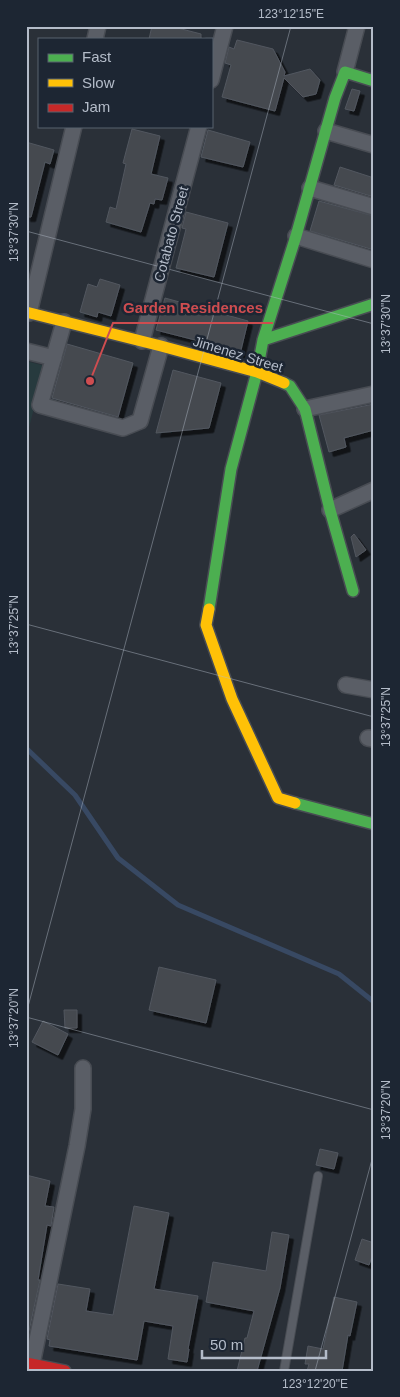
<svg xmlns="http://www.w3.org/2000/svg" width="400" height="1397" font-family="Arial,sans-serif">
<style>
.green{fill:#273a3e}
.lines{fill:none;stroke-linecap:round;stroke-linejoin:round}
.stream{stroke:#384963;stroke-width:5}
.building{fill:#444950;stroke:#52575f;filter:url(#shadow)}
.lane-casing{stroke:#484c53;stroke-width:10}
.street-casing{stroke:#484c53;stroke-width:18}
.fast-casing{stroke:#484c53;stroke-width:14}
.slow-casing{stroke:#484c53;stroke-width:14}
.jam-casing{stroke:#484c53;stroke-width:14}
.lane{stroke:#5a5e66;stroke-width:8}
.street{stroke:#5a5e66;stroke-width:15}
.fast{stroke:#4caf50;stroke-width:11}
.slow{stroke:#ffc107;stroke-width:11}
.jam{stroke:#c62828;stroke-width:11}
.ticks{fill:none;stroke:#b4bcc9;stroke-width:1;stroke-opacity:0.45}
.labels{text-anchor:middle;dominant-baseline:central;stroke-width:5;stroke-linejoin:round;paint-order:stroke}
.street-label{font-size:14px;fill:#b4bcc9;stroke:#1d2633}
.leader{fill:none;stroke:#ce4d50;stroke-width:2}
.callout-dot{fill:#ce4d50;stroke:#1d2633;stroke-width:2}
.callout-label{font-size:15px;text-anchor:middle;font-weight:bold;fill:#ce4d50;stroke:#1d2633;stroke-width:5;stroke-linejoin:round;paint-order:stroke}
.neatline{fill:none;stroke:#b4bcc9;stroke-width:2}
.ticks-label{font-size:12px;text-anchor:middle;fill:#b4bcc9}
</style>
<defs>
<filter id="shadow"><feDropShadow dx="4.5" dy="4.5" stdDeviation="0" flood-color="#0009"/></filter>
</defs>
<rect width="100%" height="100%" fill="#2a3038"/>
<path class="green" d="M26,361l19,5 -19,73z"/>
<g class="lines">
<path class="stream" d="M26,748l49,47 43,63 60,47 161,69 35,28"/>
</g>
<path class="building" d="M152,26h18l31,8v5h-52z
M237,40l36,9 12,23 -1,4 26,-7 10,11 -4,14 -13,3 -19,-19 -9,33 -53,-14 9,-32 -6,-2 4,-16 5,2z
M352,89l8,2 -6,20 -9,-2z
M132,129l28,7 -9,38 17,4 -6,22 -7,-1 -1,5 -4,-1 -9,29 -35,-10 4,-15 6,2 10,-45 -3,-1z
M208,130l42,12 -7,25 -42,-10z
M26,142l28,8 -4,14 -5,-2 -14,55h-5z
M340,167l34,11v19l-40,-12z
M319,201l55,15v34l-64,-19z
M186,212l42,11 -14,54 -38,-9 10,-39 -4,-1z
M100,279l20,6 -9,31 -13,-4 -1,5 -17,-5 8,-28 9,3z
M165,298l83,23 -8,33 -41,-11v-2l-43,-11z
M67,344l66,19 -15,54 -66,-19z
M173,370l48,13 -12,45 -53,5z
M374,404v26l-30,8 2,9 -17,5 -10,-37z
M354,534l12,16 -10,7 -5,-20z
M159,967l57,13 -10,43 -57,-13z
M64,1010h13v18h-12z
M43,1021l25,13 -10,21 -26,-13z
M320,1149l18,4 -4,16 -18,-4z
M26,1175l24,6 -5,25 9,1 -3,19 -4,-1 -9,55h2l-12,56 -2,-1v-101l2,-12h-2z
M134,1206l35,7 -15,76 44,7 -10,53h1l-2,13 -19,-3 5,-33 -29,-5 -7,39 -88,-14 1,-6 -3,-1 11,-55 32,5 -4,22 27,4z
M272,1232l17,3 -9,53 -23,83h-20l8,-33h2l7,-27 -48,-9 7,-40 53,9z
M362,1239l12,4v8l-5,14 -14,-5z
M334,1297l23,5 -7,34 -2,-1 -6,36h-35l2,-7h-4l3,-18 15,3z"/>
<g class="lines">
<defs>
<path id="lane" d="M284,1371l34,-195"/>
<path id="street" d="M95,39l3,-13
M345,72l12,-46
M211,80l14,-54
M326,131l48,14
M310,188l64,19
M296,236l78,24
M29,313l45,-187
M64,322l-24,83 83,23 17,-7 21,-75
M142,341l57,-215
M26,351l28,7
M305,409l69,-15
M330,510l44,-20
M346,685l28,5
M368,738l6,1
M32,1364l45,-218 6,-37v-41"/>
<path id="fast" d="M263,340l33,-104 39,-138 10,-26 29,9
M284,383l6,3 15,23 25,101 23,81
M209,609l22,-140 26,-97 6,-32 111,-36
M295,803l79,21"/>
<path id="slow" d="M26,312l135,34 96,26 27,11
M209,609l-3,16 26,74 46,99 17,5"/>
<path id="jam" d="M26,1363l39,8"/>
</defs>
<use href="#lane" class="lane-casing"/>
<use href="#street" class="street-casing"/>
<use href="#fast" class="fast-casing"/>
<use href="#slow" class="slow-casing"/>
<use href="#jam" class="jam-casing"/>
<use href="#lane" class="lane"/>
<use href="#street" class="street"/>
<use href="#fast" class="fast"/>
<use href="#slow" class="slow"/>
<use href="#jam" class="jam"/>
</g>
<path class="ticks" d="M26,231l348,93M26,624l348,93M26,1014l265,-988M26,1017l348,93M315,1371l59,-219"/>
<g class="labels">
<g class="street-label">
<text transform="translate(171 234) rotate(-75)">Cotabato Street</text>
<text transform="translate(238 354) rotate(17)">Jimenez Street</text>
</g>
</g>
<path class="leader" d="M90 381L113 323H273"/>
<circle class="callout-dot" cx="90" cy="381" r="5"/>
<g class="callout-label">
<text x="193" y="313">Garden Residences</text>
</g>
<rect width="400" height="1397" fill="none" stroke="#1d2633" stroke-width="55"/>
<rect x="38" y="38" width="175" height="90" fill="#1d2633" stroke="#59626f"/>
<rect x="48" y="54" width="25" height="8" fill="#4caf50" stroke="#59626f"/>
<text x="82" y="62" font-size="15" fill="#b4bcc9">Fast</text>
<rect x="48" y="79" width="25" height="8" fill="#ffc107" stroke="#59626f"/>
<text x="82" y="88" font-size="15" fill="#b4bcc9">Slow</text>
<rect x="48" y="104" width="25" height="8" fill="#c62828" stroke="#59626f"/>
<text x="82" y="112" font-size="15" fill="#b4bcc9">Jam</text>
<path d="M202 1350v8h124v-8" fill="none" stroke="#b4bcc9" stroke-width="2.5"/>
<text x="210" y="1350" font-size="15" fill="#b4bcc9" stroke="#1d2633" stroke-width="4" paint-order="stroke">50 m</text>
<rect x="28" y="28" width="344" height="1342" class="neatline"/>
<g class="ticks-label">
<text x="291" y="18">123°12'15"E</text>
<text transform="translate(14 232) rotate(-90)" y="4">13°37'30"N</text>
<text transform="translate(386 324) rotate(-90)" y="4">13°37'30"N</text>
<text transform="translate(14 625) rotate(-90)" y="4">13°37'25"N</text>
<text transform="translate(386 717) rotate(-90)" y="4">13°37'25"N</text>
<text transform="translate(14 1018) rotate(-90)" y="4">13°37'20"N</text>
<text transform="translate(386 1110) rotate(-90)" y="4">13°37'20"N</text>
<text x="315" y="1388">123°12'20"E</text>
</g>
</svg>
